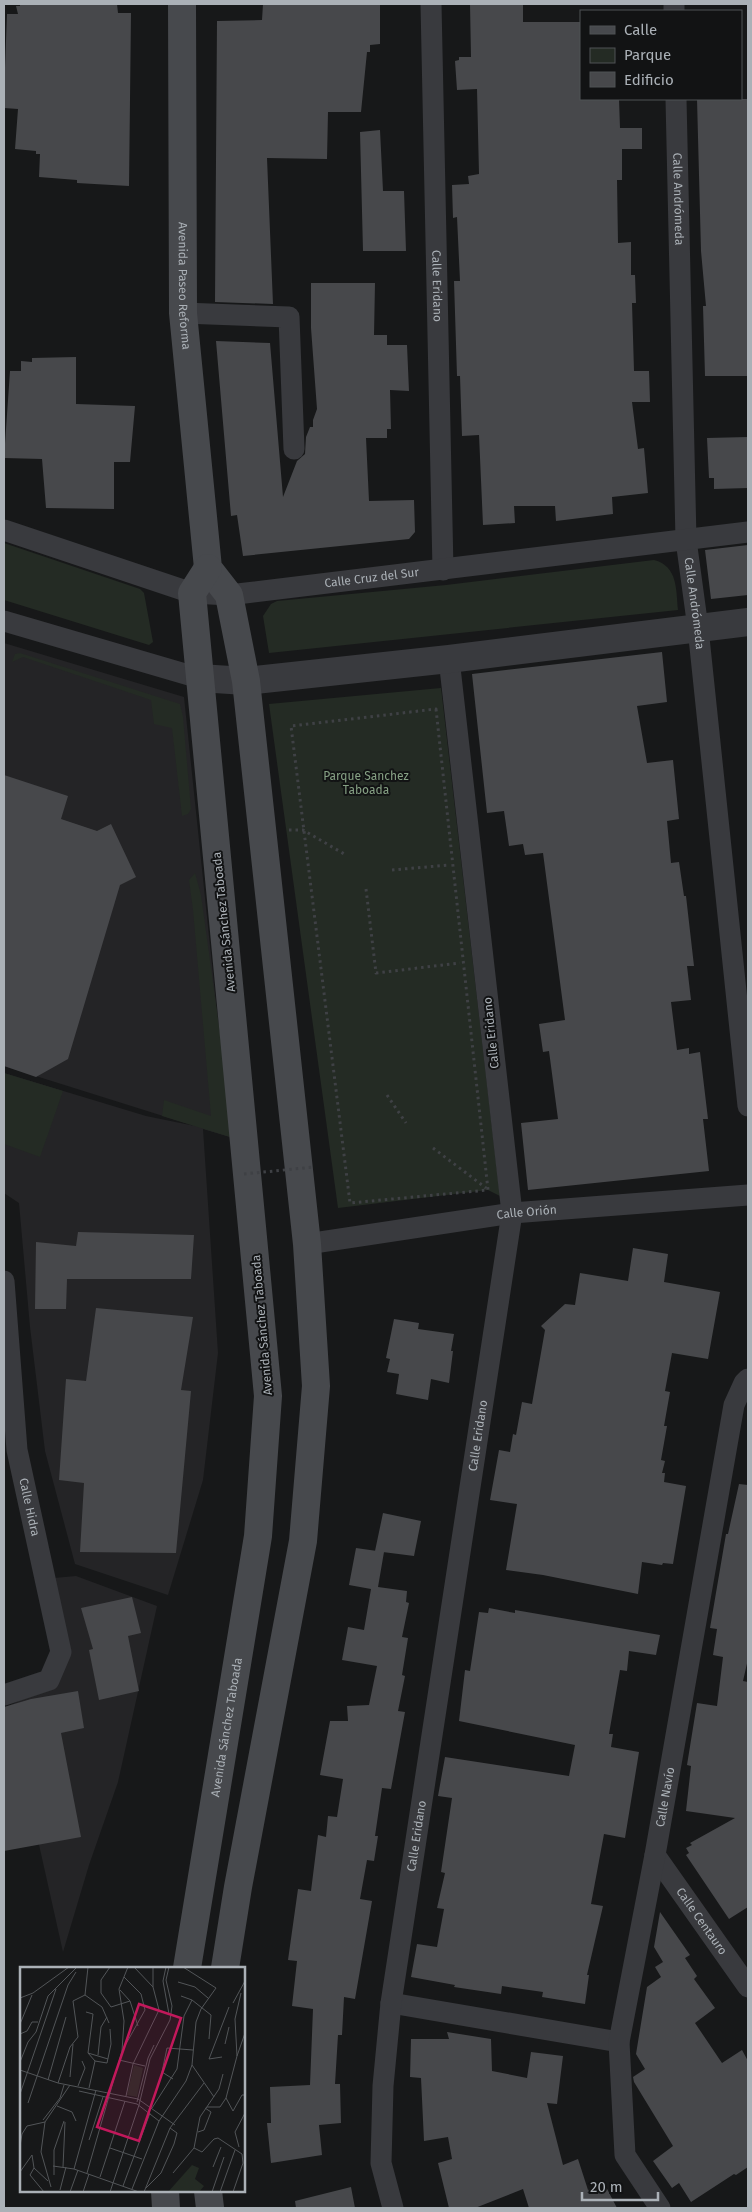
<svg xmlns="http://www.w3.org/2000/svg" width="752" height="2212" font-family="'Fira Sans',sans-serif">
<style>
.built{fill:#242426}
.green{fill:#242b24}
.building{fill:#47484b}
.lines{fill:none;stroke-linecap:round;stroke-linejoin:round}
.path{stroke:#3f4145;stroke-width:3;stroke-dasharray:2.5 4;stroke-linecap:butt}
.minor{stroke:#393a3e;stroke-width:21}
.tertiary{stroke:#393a3e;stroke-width:28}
.secondary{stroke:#47494d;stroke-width:28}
.path-bridge{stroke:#3f4145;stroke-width:3;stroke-dasharray:2.5 4;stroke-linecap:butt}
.labels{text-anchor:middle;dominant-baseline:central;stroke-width:4;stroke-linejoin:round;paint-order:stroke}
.street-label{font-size:12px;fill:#abb1b7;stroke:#121314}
.park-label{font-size:12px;fill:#86a084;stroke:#121314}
.inset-road{fill:none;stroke:#525558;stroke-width:1}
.view{fill:#c2185b;fill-opacity:0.15;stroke:#c2185b;stroke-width:2.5}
.inset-edge{fill:none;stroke:#abb1b7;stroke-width:2.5}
</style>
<rect width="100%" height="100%" fill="#171819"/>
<path class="built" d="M4,643l180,54 46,440 -27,-8 15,224 -15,127 -35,115 -93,-31 -30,-113 -15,-124 -11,-124 -15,-10v-120l142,43 49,10 -191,-60z
M76,1576l81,30 -39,176 -29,83 -26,87 -55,-246 44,-21 2,-107z"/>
<path class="green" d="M4,543l136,46 4,4 9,49 -4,3 -145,-45z
M654,560c24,6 22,30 24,50l-409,43 -6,-37 8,-12 6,-3 169,-16z
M20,653l160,51 3,13 8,92 -3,5 -6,2 -10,-88 -18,-4 -3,-24 -128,-43 -11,5 3,-8z
M441,688l59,508 -12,-6 -150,18 -69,-504z
M195,873l6,22 21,153 8,89 -68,-21 2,-16 47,16 -18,-206 -4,-30z
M4,1073l59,18 -23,66 -36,-13z"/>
<path class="building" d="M20,4h97l1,9h13l-2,173 -52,-3v-3l-38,-3 1,-23h-4v-3l-21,-2 3,-40 -14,-1 1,-41 2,-53h11l-2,-8h4z
M263,4h117v40l-10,1v7h-3l-6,60h-33l-1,47 -60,-1 6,146 -58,-2 2,-281 45,-1z
M470,4h53v18h58v77h38l1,29h22v21h-20v31h-5l1,63 13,-1v33h4l1,28h-4l2,68h15l1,31h-18l6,47 6,-1 4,45 -36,4 1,17 -57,7 -1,-15h-41l1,17 -32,2 -4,-90 -17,1 -2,-60h-3l-3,-95h6l-3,-64 -4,1 -1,-33 17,-1 -1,-8 11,-2 -2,-85 -20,1 -2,-29 4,-1v-3h12z
M697,99h51v277h-43l-2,-70h3l-5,-55z
M380,130l3,61h21l2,60h-43l-3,-119z
M311,283h64l-1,52h13v10h20l2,46 -19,-1 1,39h-4v9h-21l3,63 45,-1 1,32 -6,7 -166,17 -6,-41 -6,1 -15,-175 54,2 13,154 14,-36 8,-7 1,-17 4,-10h3v-7l4,-11 -6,-81z
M76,357v47l59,2 -5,56h-16v47l-68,-1 -4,-49 -38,-1 6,-87h11v-10l11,1v-4z
M748,437v51l-34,1v-11h-5l-2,-40z
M748,545v50l-37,4 -6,-49z
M662,652l5,50 -30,4 10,57 26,-3 6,59 -12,2 4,42 8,-1 5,34h2l8,70h-7l4,34 -20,2 6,48 12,-2v6l11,-2 8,67h-5l6,52 -181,19 -7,-67 37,-4 -9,-68 -6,1 -4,-28 26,-4 -22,-167 -18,2 -2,-11 -14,2 -5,-35 -17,2 -15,-139z
M4,775l64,21 -7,23 36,12 14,-7 25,53 -16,8 -52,174 -32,18 -32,-11z
M78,1232l116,3 -3,44h-124l-1,30h-31l1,-67 40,4z
M633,1248l35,6 -4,28 56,10 -12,67 -36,-6 -7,38 5,1 -6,34h3l-6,34 4,1 -3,12h3l-1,9 22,4 -13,78 -10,-1 -1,2 -20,-3 -4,32 -95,-19 -37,-5 11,-66 -27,-4 9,-50 11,2 3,-18 3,1 6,-33 10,2 13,-74 -4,-4 24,-22 10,1 5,-32 48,8z
M96,1308l97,9 -12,73 10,1 -15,162 -96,-1 4,-69 -25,-3 7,-101 20,2z
M394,1319l25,4 -1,6 36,5 -3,17h2l-4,32 -18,-4 -3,21 -32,-6 3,-20 -12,-2 3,-13 -4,-1z
M739,1484l9,1v174l-5,22 5,1v225l-19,12 -43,-64 3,-2 -3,-5 6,-3 -2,-2 45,-25 -49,-7 5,-45 -4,-1 10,-62 20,3 6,-49 -10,-2 4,-26 -7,-1 16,-94h2z
M383,1513l38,8 -7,35 -39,-5z
M356,1548l28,4 -6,35 29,4 -1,11 3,1 -7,34 6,1 -6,37 3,1 -7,35 7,1 -14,77 -9,-1 -7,48h3l-4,25 -7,-1 -7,39 12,2 -17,98 -11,-2 -2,38h-4l-3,49h5l1,39 -22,2 3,30 -51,8 -4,-40h4l-1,-36 40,-2 3,-76 -21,-3 5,-45 -9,-1 10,-71 13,2 7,-56 8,2 2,-21 9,1 6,-38 -23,-4 10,-54h18l-1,-15 22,-1 8,-39 -35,-6 6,-33 16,3 7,-41 -22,-4z
M132,1597l9,36 -13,3 11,55 -40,9 -10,-50 4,-1 -12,-41z
M489,1608l26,5v-3l145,25 -4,20 -27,-4 -2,20 -7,-1 -11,64h4l-2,13 28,5 -14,86 -21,-4 -13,70 12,2 -16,69h2l-4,29 -43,-7 1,-5 -41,-6 -1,8 -47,-7 1,-2 -44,-8 6,-33 20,3 7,-38 -7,-1 8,-35 -4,-1 11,-74 -14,-2 7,-39 124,19 6,-31 -116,-24 6,-51 5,1 9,-59 9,1z
M78,1691l6,37 -23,5 20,104 -77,14v-144l27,-8z
M660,1912l30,43 -5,3 12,18 -3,3 21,29 -20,15 27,40 20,-13 6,11v106l-12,8 -2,-1 -43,28 -12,-19 -7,5 -19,-27 20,-15 -39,-64 -1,-5 12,-8 -9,-15 11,-67 14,-10 -6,-10 8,-5 -9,-15z
M447,2032l44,7 1,32 35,7 4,-26 32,4 -6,48 -10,-1 16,62 15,-6 10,31 16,-7 13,25h-88l-6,-19 -48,19h-26l-11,-45 14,-4 -4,-22 -24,4 -3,-63 -11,-1 1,-38h38z
M351,2187l4,21h-59l-1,-7z"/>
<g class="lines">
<path class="path" d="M436,709l52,481 -138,13 -59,-477z
M289,830h14l43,25
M392,870l57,-5
M366,889l10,84 84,-10
M387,1095l19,28
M433,1148l53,40"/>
<g class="minor">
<path id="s1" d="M431,4l12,566"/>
<path d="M674,4v7"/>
<path id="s2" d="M676,99l10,441 12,88 50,478"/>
<path d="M183,313l106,4 5,132"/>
<path id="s3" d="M4,530l188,63 37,2 519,-63"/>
<path d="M4,621l195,57"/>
<path id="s4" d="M307,1244l205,-31 236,-18"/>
<path id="s5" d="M4,1281l13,169 44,202 -12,28 -45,15"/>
<path id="s6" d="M655,1855l93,132"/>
<path d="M391,2003l228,39"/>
<path id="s7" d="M393,2208l-12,-45 2,-77 8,-83 121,-790 -63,-554"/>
<path id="s8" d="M660,2208l-35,-53 -6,-113 36,-187 79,-450 10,-22 4,-4"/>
</g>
<path class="tertiary" d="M199,678l47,3 203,-22 299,-37"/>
<g class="secondary">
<path id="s9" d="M182,4l1,309 25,255 21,27 17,86 61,563 9,142 -13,155 -65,346 -13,81"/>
<path id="s10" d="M187,1968l71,-432 10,-140 -76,-803 16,-25"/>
<path d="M165,2191l1,17"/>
<path d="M208,2191l2,17"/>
</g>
<path class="path-bridge" d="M244,1174l70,-7"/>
</g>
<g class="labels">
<g class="street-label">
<text stroke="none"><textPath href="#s2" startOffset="100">Calle Andrómeda</textPath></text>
<text stroke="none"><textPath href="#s9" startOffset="282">Avenida Paseo Reforma</textPath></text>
<text stroke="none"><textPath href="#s1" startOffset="282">Calle Eridano</textPath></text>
<text stroke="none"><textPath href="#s3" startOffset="379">Calle Cruz del Sur</textPath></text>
<text stroke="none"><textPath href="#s2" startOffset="505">Calle Andrómeda</textPath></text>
<text transform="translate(224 922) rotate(-96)">Avenida Sánchez Taboada</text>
<text transform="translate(491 1033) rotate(-96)">Calle Eridano</text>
<text stroke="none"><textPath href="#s4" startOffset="222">Calle Orión</textPath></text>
<text transform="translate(262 1325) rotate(-95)">Avenida Sánchez Taboada</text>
<text stroke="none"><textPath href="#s7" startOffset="781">Calle Eridano</textPath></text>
<text stroke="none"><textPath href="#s5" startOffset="228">Calle Hidra</textPath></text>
<text stroke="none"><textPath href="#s10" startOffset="244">Avenida Sánchez Taboada</textPath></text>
<text stroke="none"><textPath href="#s8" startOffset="426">Calle Navío</textPath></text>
<text stroke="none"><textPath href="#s7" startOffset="376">Calle Eridano</textPath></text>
<text stroke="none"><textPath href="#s6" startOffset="81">Calle Centauro</textPath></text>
</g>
<g class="park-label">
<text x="366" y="776">Parque Sanchez<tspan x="366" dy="14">Taboada</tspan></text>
</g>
</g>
<g transform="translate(20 1967)">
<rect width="225" height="225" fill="#171819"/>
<path d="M114,98l9,3 -6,29 -10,-2zM172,198l7,3 -4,11 9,7 -5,6h-31z" fill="#242b24"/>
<path class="inset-road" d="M90,0l-9,13v13l10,14 19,-6M146,0l-3,14 6,33M158,15l17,5 13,11M133,20v-20M100,23l10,11 8,25M221,26l-6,26 2,37 -11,42 7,13 9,-16h3M65,28l17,12 7,16M65,28l3,-28M161,29l11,4 19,15 -2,24M0,31l13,-5 36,-26M213,36l12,-22M66,45l7,2 -5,39M0,57l12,-29M0,67l7,-3 5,-9h6M205,77l4,-17M102,84l23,-41 -4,-16 -17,-17M68,86l7,8 -6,27M68,86l20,6M78,88l3,-28 6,-10M217,89l8,-23M202,90l-13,2 20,-52M99,93l26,6M75,94l12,2 4,-19 -1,-15M0,95l8,-20 8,-10 12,-36 29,-29M172,98l22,32M0,103l38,13 80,16 37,26M50,110l3,-33M153,112l-11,-7 5,-24 26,2M28,113l18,-63M38,116l12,-36 8,-10 -5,-36 12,-6M58,119l7,-18 -3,-7M59,124l58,13 22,17M0,127l36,-105M106,129l7,-32 26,-54 -6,-23 -19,-20M117,135l11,-44 6,-13M8,136l40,-118 8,-13M37,139l15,6 4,9M187,140h13l6,-9M132,141l25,-39 7,-53 8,-16M23,153l17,-22 4,-13M178,165l6,-2 7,-18 -6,-4M69,173l14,-43M0,179l2,-12 5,-8 18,-4M219,180l-4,-15 10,-19M90,181l32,11M174,181l8,4 12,-13 4,-1 24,16 1,9 -10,29M174,181l6,-31 19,-28 4,-15M33,199l21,3 65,23M43,200l2,-45M193,200l8,-20M14,201l-4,7 14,17M54,202l22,-79M0,205l12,-17 2,13 14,13M67,206l35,-122 2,-30 -5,-32 9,-22M153,206l21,-25M34,208v-25l10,-29M80,210l25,-76M103,219l27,-73M31,220l-10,-35 4,-30 25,-37M126,221l15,-15 13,-29 3,-11 -7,-5M112,222l27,-68 27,-40 6,-16 4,-43 5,-13 15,-21 -33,-21M40,223l6,-23M50,225l8,-22M63,225l6,-18M90,225l29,-87 11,-46 20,-39 2,-14 -6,-26 3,-13M124,225l26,-64 34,-45M192,225l12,-35M200,225l15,-42"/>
<path class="view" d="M119,37l42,14 -42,123 -42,-14z"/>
<rect width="225" height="225" class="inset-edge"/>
</g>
<rect width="752" height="2212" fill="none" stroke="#abb1b7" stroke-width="10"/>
<rect x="580" y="10" width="162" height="90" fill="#121314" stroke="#4f5255"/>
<rect x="590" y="26" width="25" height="8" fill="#47494d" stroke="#4f5255"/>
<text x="624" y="35" font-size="15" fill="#abb1b7">Calle</text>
<rect x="590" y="48" width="25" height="15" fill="#242b24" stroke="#4f5255"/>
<text x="624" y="60" font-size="15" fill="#abb1b7">Parque</text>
<rect x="590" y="72" width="25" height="15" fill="#47484b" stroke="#4f5255"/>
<text x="624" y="85" font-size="15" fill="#abb1b7">Edificio</text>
<path d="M582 2192v8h76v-8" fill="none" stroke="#abb1b7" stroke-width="2.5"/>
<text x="590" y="2192" font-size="15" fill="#abb1b7" stroke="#121314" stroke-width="4" paint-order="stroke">20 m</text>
</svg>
